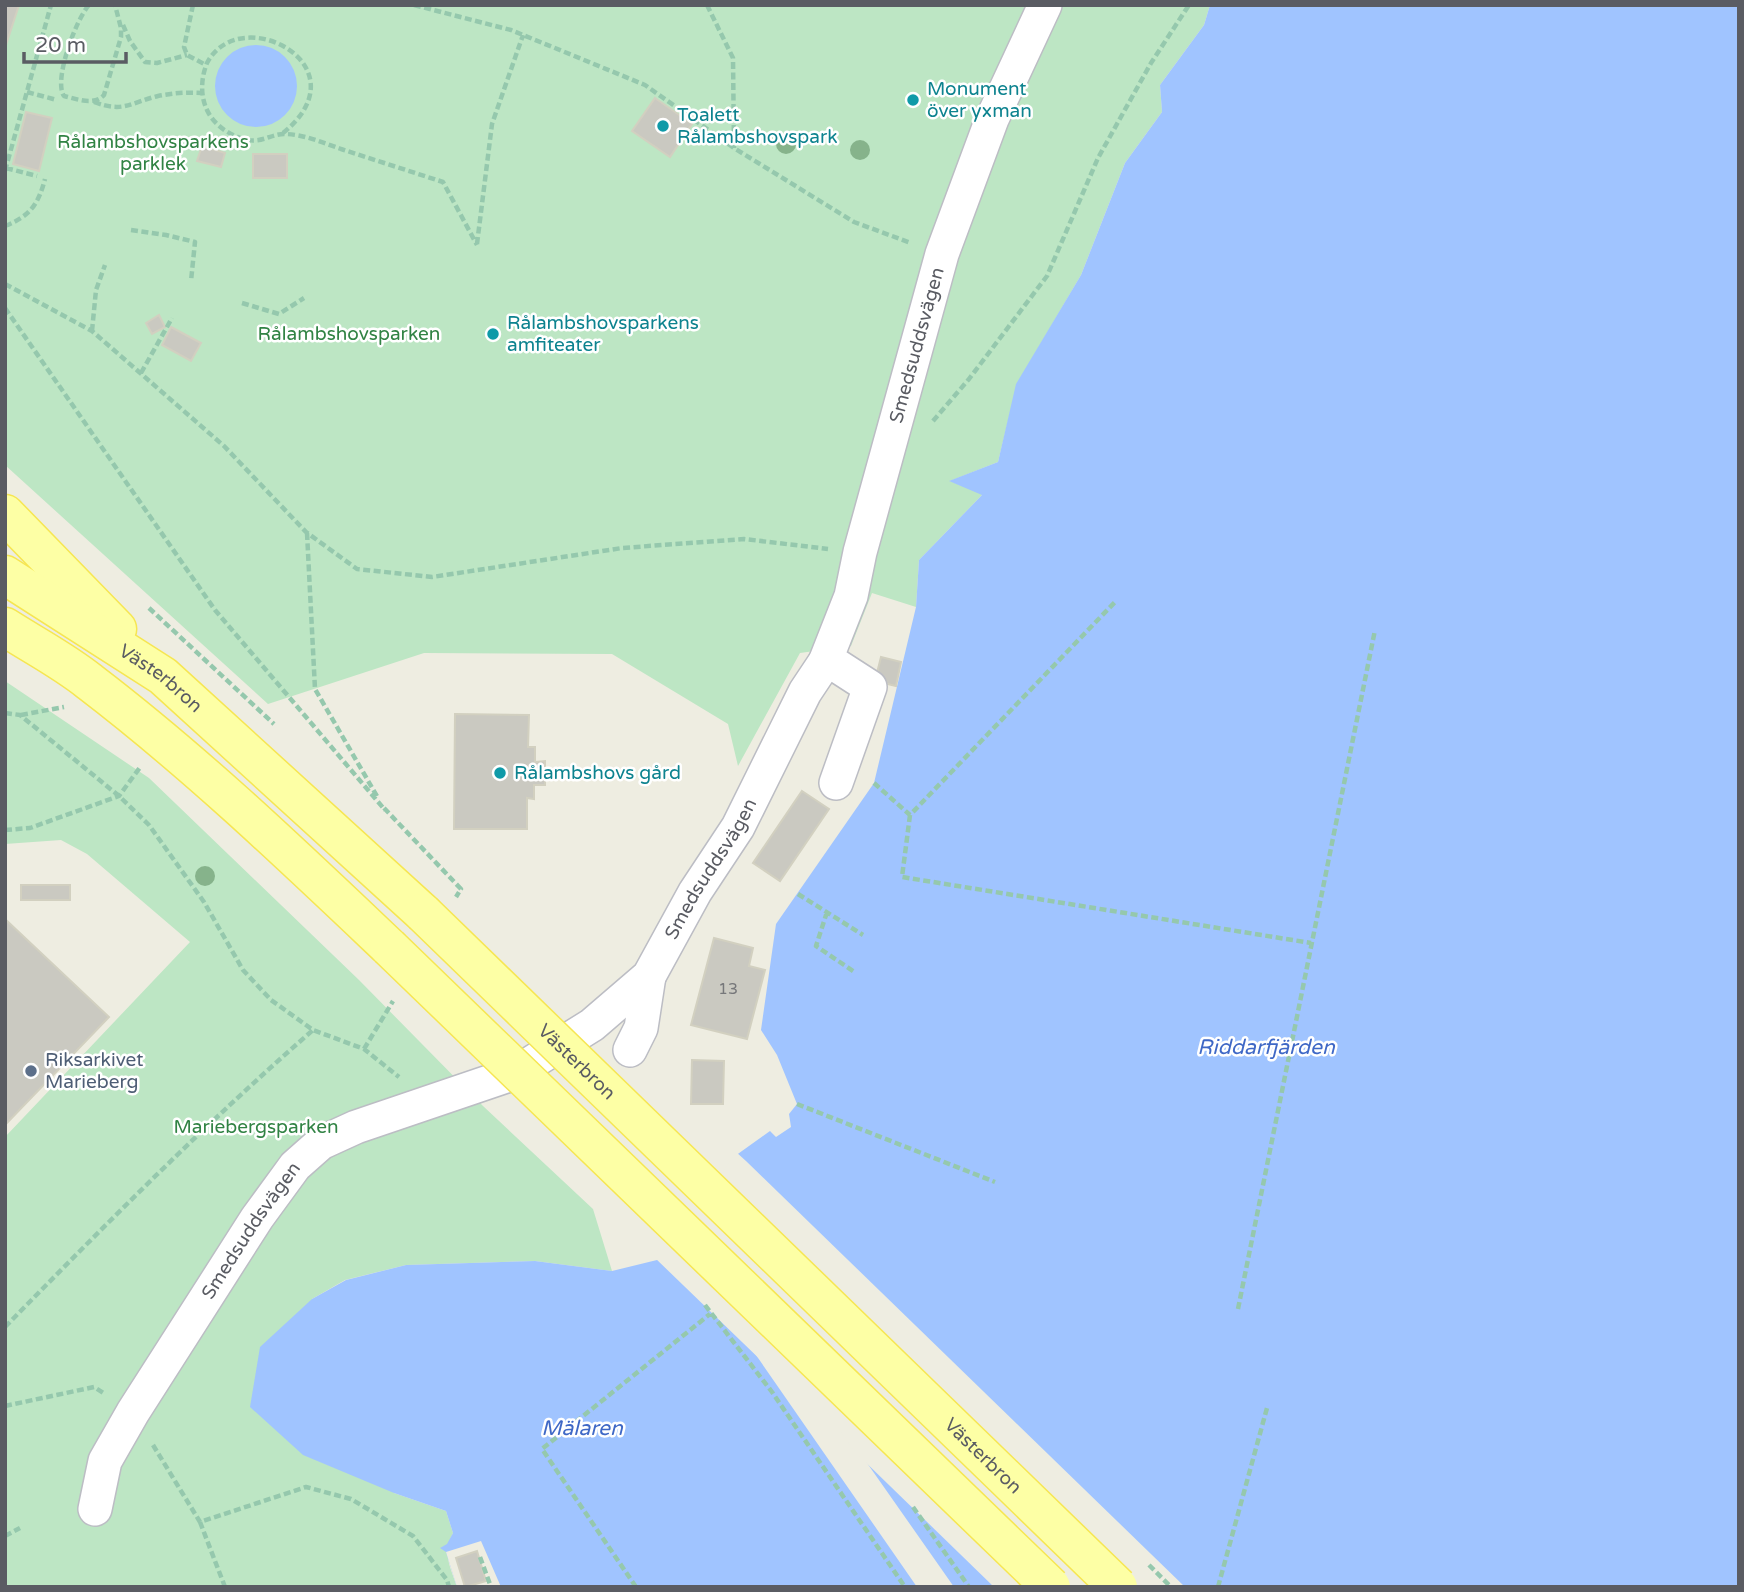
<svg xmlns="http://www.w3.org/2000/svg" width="1744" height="1592" font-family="'Varela Round',sans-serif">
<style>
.green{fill:#bde6c4}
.water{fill:#a0c4ff}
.pier{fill:#eeede1}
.building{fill:#cac9c1;stroke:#d2d0c0;stroke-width:2}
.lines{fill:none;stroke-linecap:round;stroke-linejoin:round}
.minor-casing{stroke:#bcbdc4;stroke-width:36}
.major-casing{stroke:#f6e652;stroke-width:41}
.path{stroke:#95c8ad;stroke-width:4.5;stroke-dasharray:7 3.5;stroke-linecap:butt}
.minor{stroke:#fff;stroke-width:33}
.major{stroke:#fdffa5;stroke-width:38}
.major-bridge-casing{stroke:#f6e652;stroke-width:41;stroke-linecap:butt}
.path-bridge{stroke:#95c8ad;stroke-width:4.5;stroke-dasharray:7 3.5;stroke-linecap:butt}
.major-bridge{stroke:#fdffa5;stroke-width:38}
.tree{fill:#86b38b}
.culture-dot{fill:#0f9aa8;stroke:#fff;stroke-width:2.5}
.service-dot{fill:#5c6f8a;stroke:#fff;stroke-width:2.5}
.labels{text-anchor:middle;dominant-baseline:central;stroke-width:5;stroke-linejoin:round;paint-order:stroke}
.number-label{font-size:16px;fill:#76777a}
.culture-label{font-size:19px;fill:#0d838f;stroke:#fff;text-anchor:start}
.park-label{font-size:19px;fill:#318344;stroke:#fff}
.street-label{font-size:19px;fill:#5a5c63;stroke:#fff}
.service-label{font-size:19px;fill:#4e5e75;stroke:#fff;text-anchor:start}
.water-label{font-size:21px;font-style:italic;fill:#3f68c6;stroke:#fff}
</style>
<rect width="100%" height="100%" fill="#eeede1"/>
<path class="green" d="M5,5h1205l-6,20 -44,60 2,27 -37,51 -44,112 -64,109 -19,78 -48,19 33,13 -64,66 -3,47 -44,-14 -21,53 -51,7 -62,113 -10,-42 -116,-70 -188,-1 -156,51 -263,-239z
M5,681l144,97 210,202 124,126 110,103 19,62 -77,-10 -129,4 -61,15 -33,19 82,194 52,18 7,22c-11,20 -3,33 4,54h-452v-450l185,-195 -103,-88 -26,-14 -56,4z"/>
<path class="water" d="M1210,5h529v1582h-785l-258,-368 39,-63 35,-25 6,6 15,-10 -2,-13 8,-10 -20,-49 -16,-25 15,-106 98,-141 42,-176 3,-47 63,-65 -33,-14 49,-19 18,-78 65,-109 44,-112 37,-51 -2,-27 44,-60z
M215 86a41 41 0 1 1 82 0a41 41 0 1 1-82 0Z
M672,1234l245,353h-460l-11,-35 -6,-4 7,-4 6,-11 -7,-22 -52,-18 -91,-38 -53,-48 10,-60 52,-48 34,-19 60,-15 129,-4 77,10 45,-11 9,-20z"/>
<path class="pier" d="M736,1152l10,9 439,426h-191l-139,-135 -162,-232 7,-14z
M675,1232l95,137 -116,-112 9,-19z
M481,1541l20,46h-44l-11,-35z"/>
<path class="building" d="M5,5h14l-14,43z
M655,98l37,26 -22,33 -38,-26z
M26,112l26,6 -13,53 -26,-7z
M202,146l23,7 -4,14 -24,-6z
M253,154h34v24h-34z
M159,315l6,12 -13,7 -6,-11z
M171,327l30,16 -10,18 -29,-16z
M881,657l20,5 -5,24 -21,-5z
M455,714l74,1 -1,32h7v15l10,-1v24h-11v14l-7,-1v31h-73z
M802,791l27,18 -49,72 -27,-18z
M21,885h49v15h-49z
M5,919l104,98 -104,108z
M714,938l39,10 -4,18 16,4 -18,69 -56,-14z
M692,1060l32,1 -1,43h-32z
M477,1551l9,30 -21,6 -9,-29z"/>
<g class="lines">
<defs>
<g id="minor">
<path d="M825,662l14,5 31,20 -34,96"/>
<path d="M630,1050l11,-22 8,-52"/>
<path id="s1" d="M95,1509l10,-48 28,-49 124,-194 38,-52 26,-23 35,-16 159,-54 77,-48 57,-49 46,-84 43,-65 67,-135 20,-30 26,-66 9,-44 82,-298 50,-135 53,-114"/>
</g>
<g id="major">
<path d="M5,514l112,115"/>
<path id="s2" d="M5,575l158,101 260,237"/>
<path d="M5,627c28,18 59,34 85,55 106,81 202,173 299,265"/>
</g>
</defs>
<use href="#minor" class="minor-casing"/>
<use href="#major" class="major-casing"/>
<path class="path" d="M89,5c-13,14 -36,76 -25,91 13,3 30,10 40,-1l17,-58v-9l-6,-23
M193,5l-9,42 3,8 19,10
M414,5l97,25 134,55 89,63 120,74 57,21
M707,5l26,53 1,90
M123,25l7,16 15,21 12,1 30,-8
M27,92l30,8
M94,102c30,11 35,1 64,-6 15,-3 28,-4 44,-3
M283,133c83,-67 -43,-133 -76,-70 -6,15 -7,32 0,47 7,15 21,24 36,29 19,5 27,-5 41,-5 19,0 40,9 57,15 34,11 68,22 102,33l34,63
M6,168l31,8
M5,171l46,-166
M5,226c25,-10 33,-21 40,-47
M131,230l35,5 29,7 -4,39
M477,244l15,-120 31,-89
M5,284l87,47 132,115 82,86 51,37 75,8 190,-29 122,-9 84,10
M242,303l37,11 25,-16
M5,308l210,302 170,200
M92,331l4,-41 9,-25
M141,373l31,-55
M933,421l36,-42 78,-103 51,-118 53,-95 38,-58
M307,533l8,156 63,109
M149,608l125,116
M5,713l15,2 99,81 30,29 55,77 39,68 28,30 42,30 51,19 35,28
M21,715l43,-8
M874,783l36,32 205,-213
M384,808l77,81 -5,8
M910,815l-8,62 409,66
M5,830l25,-2 89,-32 22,-30
M798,894l65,41
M827,912l-11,34 40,27
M364,1049l29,-48
M797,1104l198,78
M705,1305l67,87 133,195
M1238,1309l137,-679
M5,1327c100,-102 200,-203 308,-297
M5,1406l89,-19 11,7
M153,1445l47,77 106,-35 45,12 62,37 34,44 2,7
M913,1507l56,80
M200,1522l25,65
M5,1536l15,-8
M480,1557l11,30
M636,1587l-94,-138 168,-135
M1218,1587l49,-179"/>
<use href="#minor" class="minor"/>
<use href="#major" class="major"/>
<defs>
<g id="major-bridge">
<path id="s3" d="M423,913l695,674"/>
<path d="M389,947l662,640"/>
</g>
</defs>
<use href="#major-bridge" class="major-bridge-casing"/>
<path class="path-bridge" d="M1149,1565l22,22"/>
<use href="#major-bridge" class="major-bridge"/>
</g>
<g class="tree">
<circle cx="786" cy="144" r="10"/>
<circle cx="860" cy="150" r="10"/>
<circle cx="205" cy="876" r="10"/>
</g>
<g class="culture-dot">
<circle cx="913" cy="100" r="7"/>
<circle cx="663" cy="126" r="7"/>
<circle cx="493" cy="334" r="7"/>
<circle cx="500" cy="773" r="7"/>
</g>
<circle class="service-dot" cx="31" cy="1071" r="7"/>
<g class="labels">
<g class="number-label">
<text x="728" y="989">13</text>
</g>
<g class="culture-label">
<text x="927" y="89">Monument<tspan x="927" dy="22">över yxman</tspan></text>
<text x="677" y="115">Toalett<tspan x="677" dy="22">Rålambshovspark</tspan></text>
<text x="507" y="323">Rålambshovsparkens<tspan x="507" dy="22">amfiteater</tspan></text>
<text x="514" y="773">Rålambshovs gård</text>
</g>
<g class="park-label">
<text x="153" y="142">Rålambshovsparkens<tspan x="153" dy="22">parklek</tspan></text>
<text x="349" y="334">Rålambshovsparken</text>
<text x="256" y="1127">Mariebergsparken</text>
</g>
<g class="street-label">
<text stroke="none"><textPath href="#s1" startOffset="1498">Smedsuddsvägen</textPath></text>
<text stroke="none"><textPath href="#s2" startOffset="187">Västerbron</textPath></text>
<text stroke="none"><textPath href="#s1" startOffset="931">Smedsuddsvägen</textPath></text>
<text stroke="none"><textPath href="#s3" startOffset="214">Västerbron</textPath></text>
<text stroke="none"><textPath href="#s1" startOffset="322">Smedsuddsvägen</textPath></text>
<text stroke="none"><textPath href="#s3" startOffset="780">Västerbron</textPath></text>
</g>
<g class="service-label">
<text x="45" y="1060">Riksarkivet<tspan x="45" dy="22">Marieberg</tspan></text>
</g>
<g class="water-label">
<text x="1266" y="1047">Riddarfjärden</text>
<text x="582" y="1428">Mälaren</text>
</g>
</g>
<rect width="1744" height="1592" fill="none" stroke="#5a5c63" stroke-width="14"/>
<path d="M24 52v10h102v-10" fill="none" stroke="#5a5c63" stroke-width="3.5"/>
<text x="35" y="52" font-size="21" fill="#5a5c63" stroke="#ffffff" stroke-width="5" paint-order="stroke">20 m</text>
</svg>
